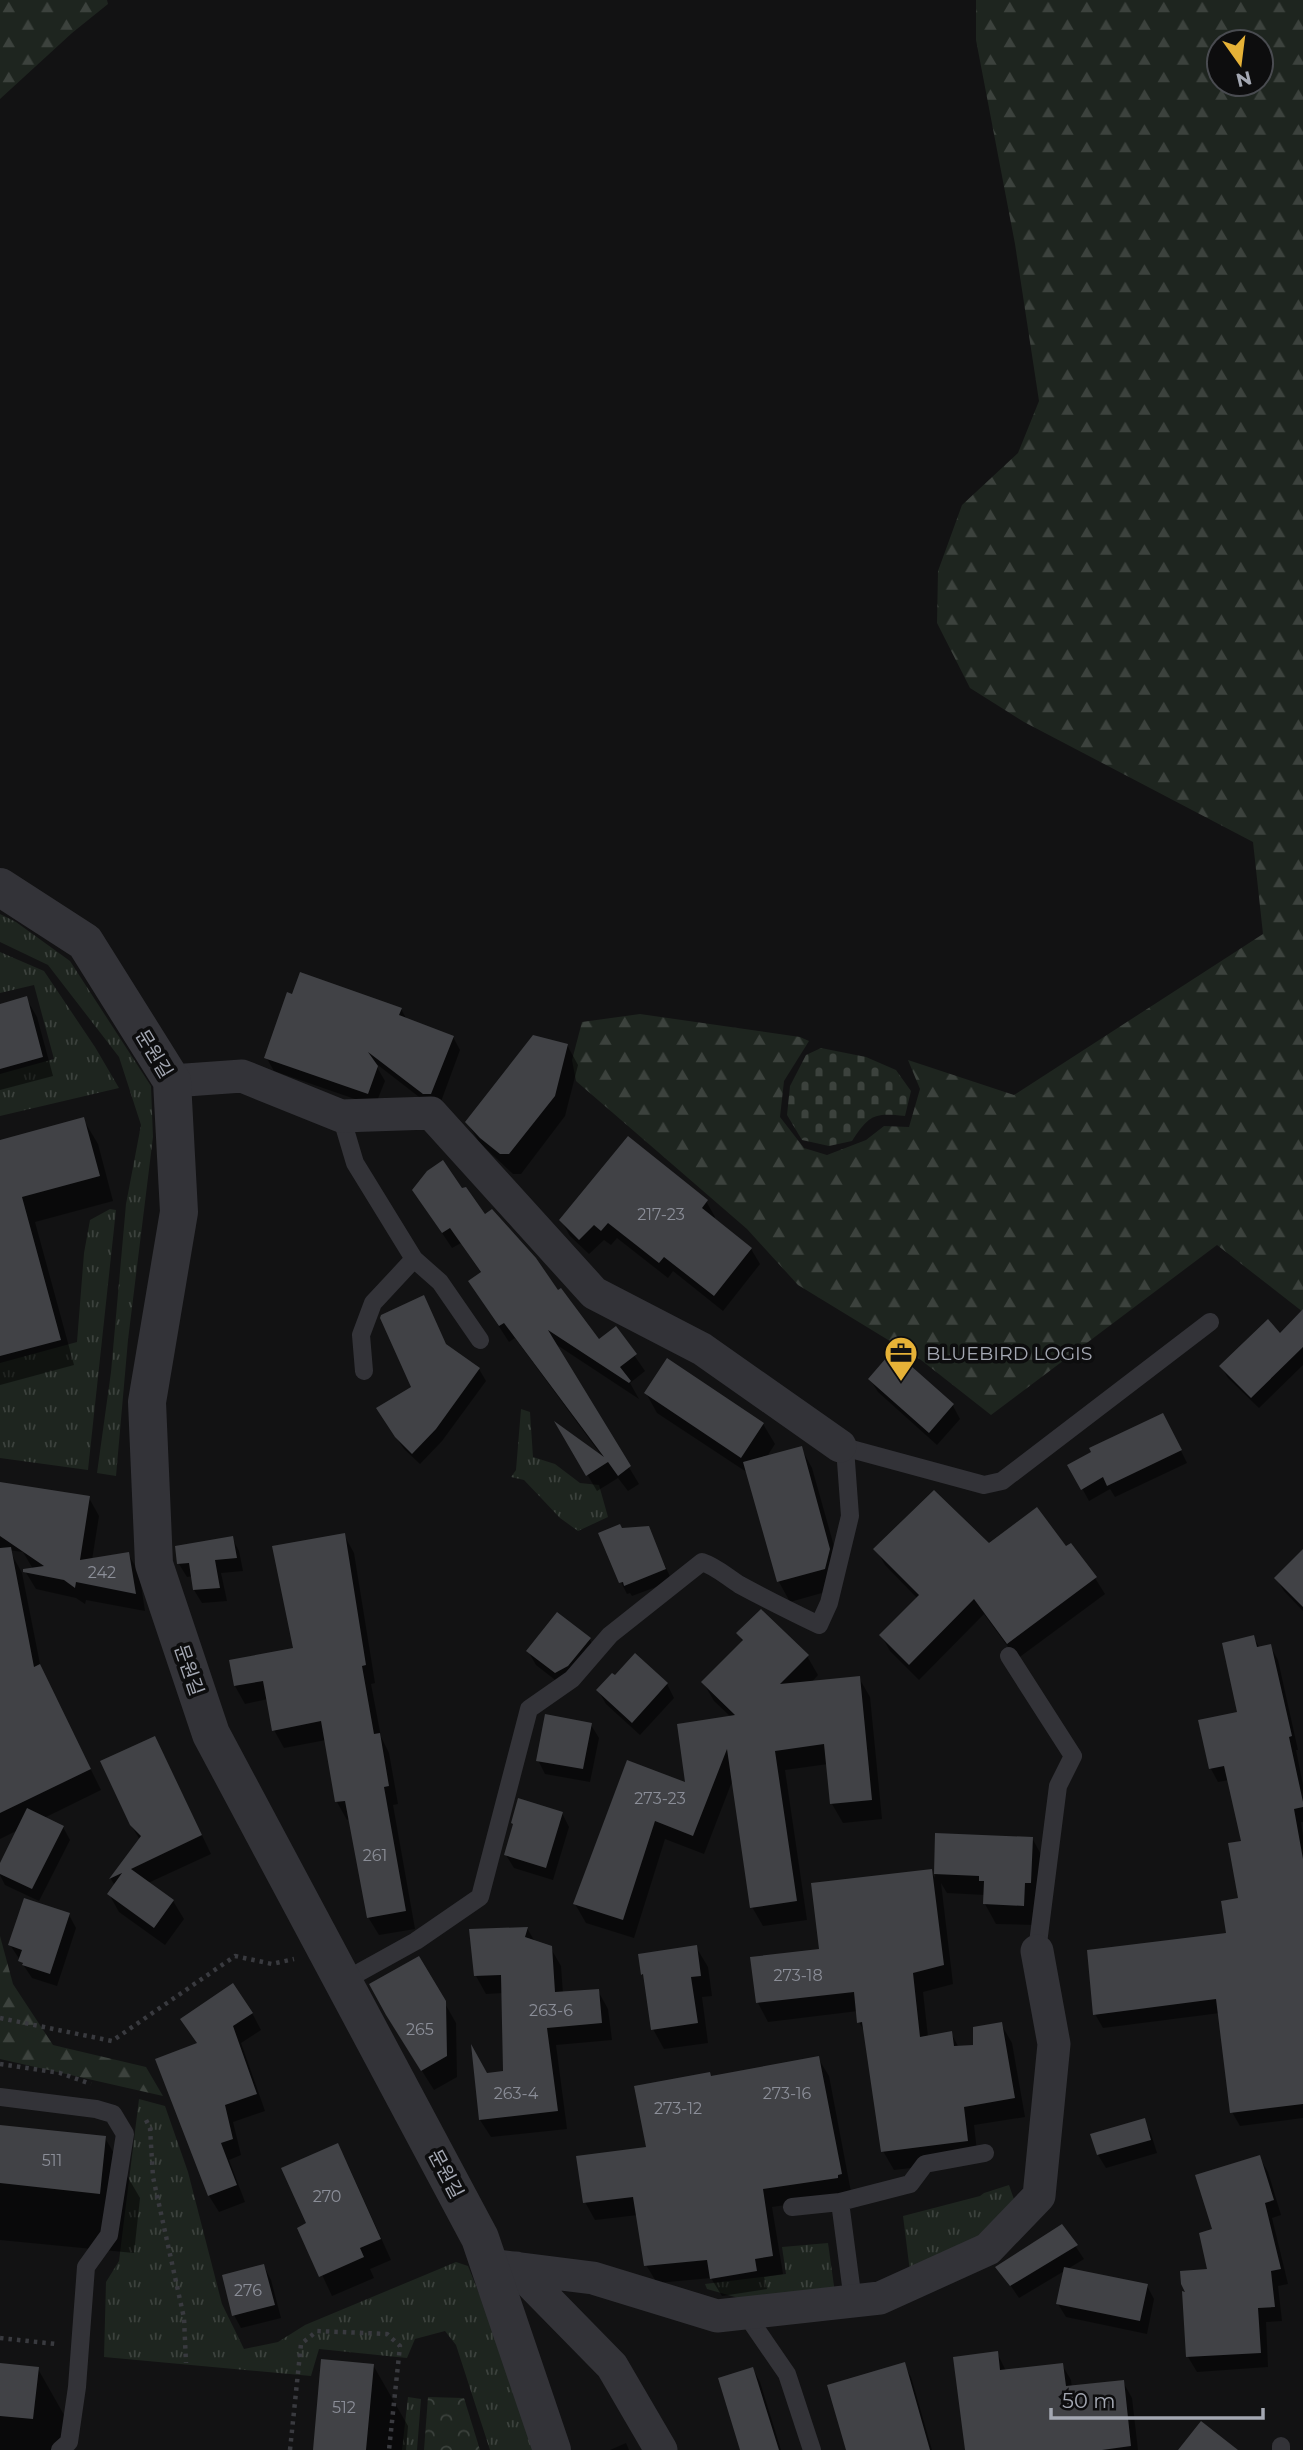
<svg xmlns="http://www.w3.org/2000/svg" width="1303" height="2450" font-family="Montserrat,'Noto Sans KR',sans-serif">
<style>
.grass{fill:url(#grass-tufts)}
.forest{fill:url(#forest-firs);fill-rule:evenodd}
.cemetery{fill:url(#cemetery-stones)}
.park{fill:url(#park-crowns)}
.shadow{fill:#0007}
.building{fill:#414246}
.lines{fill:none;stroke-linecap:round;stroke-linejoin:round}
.path{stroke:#393a3f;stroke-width:4.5;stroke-dasharray:3.5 5;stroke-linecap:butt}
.service{stroke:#333338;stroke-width:18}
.minor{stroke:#333338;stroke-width:33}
.tertiary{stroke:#333338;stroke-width:38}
.labels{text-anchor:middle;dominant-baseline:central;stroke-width:7;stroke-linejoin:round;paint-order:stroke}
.number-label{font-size:16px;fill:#8b8e98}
.street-label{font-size:19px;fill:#a4a8b3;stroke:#0d0d0e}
.poi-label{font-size:19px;fill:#a4a8b3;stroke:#0d0d0e;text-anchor:start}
</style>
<defs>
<pattern id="grass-tufts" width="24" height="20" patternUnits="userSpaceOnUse" patternTransform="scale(1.75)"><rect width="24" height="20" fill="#1e251f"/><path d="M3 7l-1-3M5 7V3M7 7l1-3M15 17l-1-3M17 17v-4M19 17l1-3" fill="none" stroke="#3c423d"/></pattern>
<pattern id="forest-firs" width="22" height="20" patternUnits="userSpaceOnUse" patternTransform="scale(1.75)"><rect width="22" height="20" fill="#1e251f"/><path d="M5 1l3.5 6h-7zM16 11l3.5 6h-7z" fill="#3c423d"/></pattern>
<pattern id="cemetery-stones" width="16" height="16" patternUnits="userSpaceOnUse" patternTransform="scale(1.75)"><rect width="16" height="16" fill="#1e251f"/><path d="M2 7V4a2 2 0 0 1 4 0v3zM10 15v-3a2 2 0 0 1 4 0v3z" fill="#3c423d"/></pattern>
<pattern id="park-crowns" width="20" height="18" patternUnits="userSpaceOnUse" patternTransform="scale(1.75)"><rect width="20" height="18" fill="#1e251f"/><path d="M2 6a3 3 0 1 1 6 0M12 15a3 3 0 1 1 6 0" fill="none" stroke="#3c423d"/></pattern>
</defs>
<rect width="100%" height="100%" fill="#121213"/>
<path class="grass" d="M0,914l16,8 54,39 81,125 2,51 -25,203 -12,136 -19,-3 14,-101 15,-168 15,-79 -22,-68 -71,-92 -48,-23z
M0,952l44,19 51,76 24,41 -119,28v-42l54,-15 -20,-74 -34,8z
M110,1209l6,1 -28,260 -88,-12v-95l77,-21 7,-89 6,-33z
M521,1409l9,3 3,45 22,7 25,19 19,2 9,32 -30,14 -18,-13 -36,-38 -13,-3 5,-7z
M139,2099l26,7 23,66 34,132 22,45 34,-7 27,-17 151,-63 12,4 21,52 46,132h-45l-34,-105 -11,-14 -30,8 -8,19 -88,-9 -8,27 -207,-19 2,-75 13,-21z
M1009,2185l7,20 -36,41 -70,26 -7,-56 77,-20 4,-3z
M828,2243l7,50 -86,8 -42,-12 -2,-5 81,-10 -4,-27z
M408,2397l13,2 -4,51h-15z"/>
<path class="forest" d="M0,0h107l1,4 -36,29 -72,66z
M976,0h327v1312l-86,-67 -226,170 -70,-55 -123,-75 -51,-56 -171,-148 -4,-21 10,-38 58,-8 160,23 9,4 -25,40 -4,36 24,31 23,7 39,-15 18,-14 25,1 11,-38 -12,-29 106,35 249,-161 -10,-92 -229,-120 -54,-34 -33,-65 1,-52 24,-66 56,-52 21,-52 -24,-157 -39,-204zM1219,42h42v42h-42z
M0,1936l13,48 40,61 93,22 17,29 -163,-37z"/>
<path class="cemetery" d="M821,1048l45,9 30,13 15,21 -6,25c-31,-3 -35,-2 -53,25l-23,5 -27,-6 -15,-25 3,-29 16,-31z"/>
<path class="park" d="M428,2397l36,1 16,52h-56z"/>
<path class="shadow" d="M26,998l11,19 16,59 -53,14v-85z
M401,1009l6,11 46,17 7,13 -21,57h-7l-58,-45 11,19 -10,25 -101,-35 -8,-14z
M567,1045l11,20 -13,51 -44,58h-8l-34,-32 -12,-20z
M83,1119l15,25 15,57 -78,21 39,143 -74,20v-243z
M462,1190l96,102 41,49 17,-12 29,42 -15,12 9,16 -85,-56 85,141 -11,7 -10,-13 -21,13 -38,-64 45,32 -89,-121 -6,4 -39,-60 12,-8 -21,-31 -9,5 -38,-57z
M706,1201l9,16 -2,2 38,30 9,15 -37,47 -50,-40 -5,7 -51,-40 -6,7 -7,-5 -15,14 -19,-18 -9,-16z
M1303,1333v32l-44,43 -31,-30 -7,-12z
M447,1346l32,23 7,12 -44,60 -22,23 -16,-15 -19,-28z
M893,1353l60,53 7,13 -23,26 -59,-53 -8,-13z
M646,1393l117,31 12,20 -9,14 35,-10 11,20 29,103 -5,18 -46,13 -11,-20 -31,-109 -91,-60z
M1169,1427l18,36 -72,34 -5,-8 -21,12 -19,-35z
M0,1484l89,14 10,18 -7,44 36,-6 11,18 6,39 -59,-11 -1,4 -9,-6 -40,-9 -11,-18 8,-2 -10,-17 -23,-3z
M648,1528l24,53 -40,15 -2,-3 -3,1 -6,-12v-52z
M344,1535l10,18 21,130 -4,1 10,53 8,16 9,51 -5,1 22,124 -36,6 -11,-18 -18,-98 -3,1 -10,-18 -11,-62 -42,8 -10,-18 -6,-31 -23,5 -10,-18 60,-37z
M232,1538l7,13 4,20 -22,2 6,28 -25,2 -8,-13 -1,-14 -6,1 -8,-13z
M989,1545l77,4 29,29 10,16 -88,65 -33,-45 -65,66 -29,-29 -9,-16 36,-37 -32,-33 -9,-16z
M1303,1551v60l-19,-20 -8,-13z
M11,1553l11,20 19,96 60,121 -57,28 19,9 7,13 -31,61 -34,-16 -5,-10v-8l18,-37 -18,9v-284z
M557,1614l33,26 7,13 -34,33 -27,-21 -8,-14z
M738,1633l69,23 11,19 -7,8 48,-5 11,19 12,122 -39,4 -11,-19 -4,-40 -43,6 22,150 -44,6 -11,-19 -19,-128 -29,75 -39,-15 -31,99 -48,-15 -11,-19 112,-119 44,-68 -17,-16 -11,-19 40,-40z
M1253,1637l7,11 10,-2 8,14 20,90h-2l7,35v37h-2l2,14v282l-63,8 -8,-14 -12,-99 -117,15 -8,-14 133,-79 12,-35 3,-58 -14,-62 -11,2 -7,-13 -11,-48 39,-8z
M635,1655l32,29 7,14 -34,37 -34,-31 -8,-14 17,-13z
M591,1725l8,13 -9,44 -45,-8 -7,-14z
M164,1756l47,98 -63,29 25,18 11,18 -19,26 -46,-33 -10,-18 6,-8 -4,-7 29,-39 -9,-15z
M562,1813l7,14 -16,53 -39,-12 -8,-13z
M937,1835l95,3 11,20 -8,67 -39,-1 -11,-20v-9l-38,-2 -6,-10 12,101 -30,8 5,45 23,-4 8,15 15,-1 27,-23 11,19 13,74 -51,8 4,35 -84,10 -11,-19 -17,-117 -7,-12 -1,-11 -90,11 -10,-19 63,-53 110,-79 4,7z
M69,1915l7,13 -19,58 -25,-8 -22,-33z
M527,1928l8,14 15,5 11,19 2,28 35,-3 10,18 4,31 -56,5 11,84 -76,8 -11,-17 6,-45 19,-3 -2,-79 -17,1 -10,-18z
M696,1947l12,20 4,29 -10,1 6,46 -44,6 -11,-20 -7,-49 -4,-6z
M419,1958l37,65 1,54 -23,13 -34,-54z
M252,2013l9,17 -20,13 24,68 -32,11 8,33 -12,5 16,42 -26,10 -10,-16 -51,-136 40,-16z
M818,2058l11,18 22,116 -4,4 -75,11 11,67 -19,3 3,12 -45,7 -11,-18 -54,5 -11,-18 -8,-50 -43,5 -10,-18 63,-53 64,-71z
M1144,2121l7,13 6,19 -51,15 -8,-13z
M0,2127l105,11 35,60 -6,55 -134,-13z
M337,2145l11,20 43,95 -21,9 4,9 -42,18 -32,-68 8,-4z
M1259,2157l9,15 13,43 -9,3 16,66 -10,2 4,35 -16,1 2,45 -71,5 -9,-15 -4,-63 25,-24 6,-39z
M1062,2226l22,33 -18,11 81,16 7,13 -7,35 -81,-17 -8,-13 8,-34 -47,28 -21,-31z
M264,2266l7,14 10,38 -40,10 -7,-13z
M997,2353l9,18 56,-6 9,15 1,8 51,-6 9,16 6,52h-171z
M0,2365l38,4 34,60 -2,21h-70z
M373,2365l35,61 -2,24h-91z
M904,2365l7,12 21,73h-85z
M753,2369l7,13 21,68h-40z
M626,2443l3,7h-19z"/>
<path class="building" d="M300,972l102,36 -3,7 55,21 -23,58h-8l-55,-42 10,14 -10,28 -104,-36 23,-66 5,2z
M27,996l16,61 -43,12v-65z
M533,1035l35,9 -13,52 -46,58h-9l-20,-16 -15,-16z
M84,1117l16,59 -78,21 39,143 -61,16v-216z
M628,1136l80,64 -6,8 50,40 -38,48 -50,-39 -5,6 -51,-40 -7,8 -7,-6 -15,15 -20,-20z
M443,1160l19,28 4,-1 19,27 7,-5 44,49 22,32 3,-2 38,51 17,-13 21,28 -17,13 11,14 -2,2 -81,-53 83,136 -13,10 -10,-14 -22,14 -32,-55 50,36 -100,-134 -5,3 -31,-45 13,-9 -31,-44 -8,5 -30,-43 15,-19z
M424,1295l22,49 34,24 -44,61 -24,25 -17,-17 -19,-29 35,-21 -31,-69 1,-3z
M1303,1309v38l-52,51 -32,-32 49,-47 12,14z
M893,1350l61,54 -25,29 -61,-54z
M667,1358l97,65 -23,35 -97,-65z
M1163,1413l19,37 -75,36 -4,-9 -22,13 -14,-25 24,-13 -2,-4z
M802,1446l28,103 -5,20 -48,13 -34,-120z
M0,1482l90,14 -10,64 49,-8 7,42 -60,-12 -1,6 -11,-8 -41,-8v-3l21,-3 -44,-30z
M934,1490l55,53 48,-36 29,39 5,-3 26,34 -90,67 -33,-45 -65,66 -30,-30 40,-40 -46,-46z
M620,1524l2,4 27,-2 17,43 -42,17 -1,-4 -4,1 -21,-50z
M345,1533l21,132 -4,1 12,68 6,-1 9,53 -5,1 22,124 -39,7 -22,-117 -10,1 -14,-81 -49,10 -9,-50 -29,5 -5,-26 64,-12 -21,-102z
M233,1536l4,22 -22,2 5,28 -27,2 -4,-27 -12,1 -2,-18z
M11,1547l23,120 6,-3 51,105 -91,44v-265z
M1303,1549v58l-29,-29z
M761,1609l48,46 -29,29 80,-8 12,124 -42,4 -6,-60 -49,7 22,150 -47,7 -23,-159 -34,87 -38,-15 -32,99 -50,-16 54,-144 58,22 -8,-58 58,-9 -34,-33 42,-42 -7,-7z
M557,1612l34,26 -23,28 -13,7 -29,-22z
M1254,1635l3,12 14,-3 21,92 -3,1 14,65v5l-9,2 9,50v245l-73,9 -14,-114 -123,16 -6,-65 139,-17 -5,-32 17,-3 -10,-55 13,-2 -17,-75 -15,3 -11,-49 39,-8 -15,-69z
M635,1653l33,30 -36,40 -36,-33 16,-17 3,2z
M545,1714l47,9 -9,46 -47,-8z
M155,1736l47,99 -71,34 43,31 -20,28 -47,-34 15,-21 -13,6 32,-43 -11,-11 -30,-64z
M518,1798l45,14 -17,56 -42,-13 9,-31 -2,-1z
M27,1808l37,18 -32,63 -32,-15v-11z
M935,1833l98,4 -2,46h-6l-1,23 -41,-2 1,-23h-5v-5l-45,-2z
M932,1869l12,96 -31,8 7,64 32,-6 2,15 19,-1v-18l29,-5 13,76 -51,9 4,34 -87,11 -19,-130 -5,1 -3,-31 -98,11 -6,-46 69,-8 -8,-66z
M24,1898l46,15 -20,61 -28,-9 1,-2 -5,-2 4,-11 -14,-5z
M528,1927l-3,10 27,9 3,46 44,-3 3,34 -55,5 11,83 -79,9 -8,-76 16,29 16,-2 -2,-96 -27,1 -5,-47z
M697,1945l4,31 -10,1 7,46 -47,7 -8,-56 -2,1 -3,-21z
M419,1956l27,45 1,55 -26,15 -35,-56 -17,-31z
M233,1983l20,30 -20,13 24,68 -32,11 8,34 -12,4 16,42 -29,11 -53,-137 42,-16 -17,-24z
M819,2056l23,118 -4,1v3l-75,11 10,67 -18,3 2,12 -47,8 -3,-19 -63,6 -11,-69 -50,6 -7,-47 70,-9 -12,-61 76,-14 1,4z
M1145,2118l6,22 -54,15 -7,-21z
M0,2125l106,11 -6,58 -100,-11z
M338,2143l43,96 -21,9 4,9 -45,20 -22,-49 9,-5 -25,-55z
M1260,2155l14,45 -9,3 16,66 -10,2 4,36 -17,1 3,45 -75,4 -4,-66 3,1 -4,-8 -1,-13 27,-2 -8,-36 13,-4 -17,-54z
M1062,2224l16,21 -68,41 -15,-19z
M264,2264l11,41 -43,11 -10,-41z
M1064,2267l84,17 -8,37 -84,-17z
M998,2351l2,19 63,-7 3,23 58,-6 7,66 -29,4h-137l-12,-93z
M321,2359l53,5 -8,86h-53z
M905,2362l25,88h-84l-19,-65z
M0,2363l39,4 -6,52 -33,-3z
M753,2367l26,83h-39l-22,-72z
M1201,2421l37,29h-60z"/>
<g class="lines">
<path class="path" d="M0,2018l112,23 123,-85 37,8 22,-5
M0,2064l60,9 31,11
M146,2120l4,8 3,49 31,141 2,45
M0,2338l56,6
M290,2450l11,-106 16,-13 70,3 13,12 -11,104"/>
<path class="service" d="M341,1116l14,47 59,96 26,23 40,58
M364,1371l-3,-36 12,-32 41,-44
M840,1446l144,39 18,-4 208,-159
M1009,1656l64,100 -15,30 -21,165
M342,1982l74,-41 64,-44 49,-188 43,-30 38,-44 92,-73c15,5 25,15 38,23 26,14 52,27 79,40l10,-22 21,-87 -5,-68
M0,2097l96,12 17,5 12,20 -16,101 -23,32 -9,120 -8,55 -9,8
M840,2202l13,99
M792,2207l48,-5 70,-18 15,-20 60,-11
M745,2313l42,61 25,76
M1281,2446v4"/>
<path class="minor" d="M172,1081l70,-5 99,40 90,-3 163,180 108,56 138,97
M489,2265l104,13 124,38 163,-18 108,-49 51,-53 15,-152 -17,-93
M516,2268l96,98 49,84"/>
<path class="tertiary" d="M0,887l85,55 87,139 7,131 -32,190 7,162 57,170 269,504 72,212"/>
</g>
<defs>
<symbol id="office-pin" viewBox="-11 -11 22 30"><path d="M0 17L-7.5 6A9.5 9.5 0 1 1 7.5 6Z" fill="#e6b237" stroke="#0d0d0e"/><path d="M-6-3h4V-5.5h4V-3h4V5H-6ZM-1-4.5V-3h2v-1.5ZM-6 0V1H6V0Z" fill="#111"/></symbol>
</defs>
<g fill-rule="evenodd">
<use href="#office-pin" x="882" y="1334" width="38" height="52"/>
</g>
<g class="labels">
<g class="number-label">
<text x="661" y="1214">217-23</text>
<text x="102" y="1572">242</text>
<text x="660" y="1798">273-23</text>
<text x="375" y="1855">261</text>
<text x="798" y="1975">273-18</text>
<text x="551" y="2010">263-6</text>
<text x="420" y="2029">265</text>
<text x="516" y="2093">263-4</text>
<text x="787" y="2093">273-16</text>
<text x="678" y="2108">273-12</text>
<text x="52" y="2160">511</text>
<text x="327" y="2196">270</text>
<text x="248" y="2290">276</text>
<text x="344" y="2407">512</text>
</g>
<g class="street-label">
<text transform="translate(154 1054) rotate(59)">문원길</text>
<text transform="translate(189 1670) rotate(71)">문원길</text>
<text transform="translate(446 2174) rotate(62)">문원길</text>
</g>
<g class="poi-label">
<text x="926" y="1353">BLUEBIRD LOGIS</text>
</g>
</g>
<g transform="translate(1240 63) rotate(166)"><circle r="33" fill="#0d0d0e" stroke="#494b50" stroke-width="2"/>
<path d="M0-5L12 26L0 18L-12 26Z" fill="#e6b237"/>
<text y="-10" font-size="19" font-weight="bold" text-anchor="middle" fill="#a4a8b3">N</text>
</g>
<path d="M1051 2408v10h212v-10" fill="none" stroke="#a4a8b3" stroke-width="3.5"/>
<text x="1062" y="2408" font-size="21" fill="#a4a8b3" stroke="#0d0d0e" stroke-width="5" paint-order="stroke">50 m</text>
</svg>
